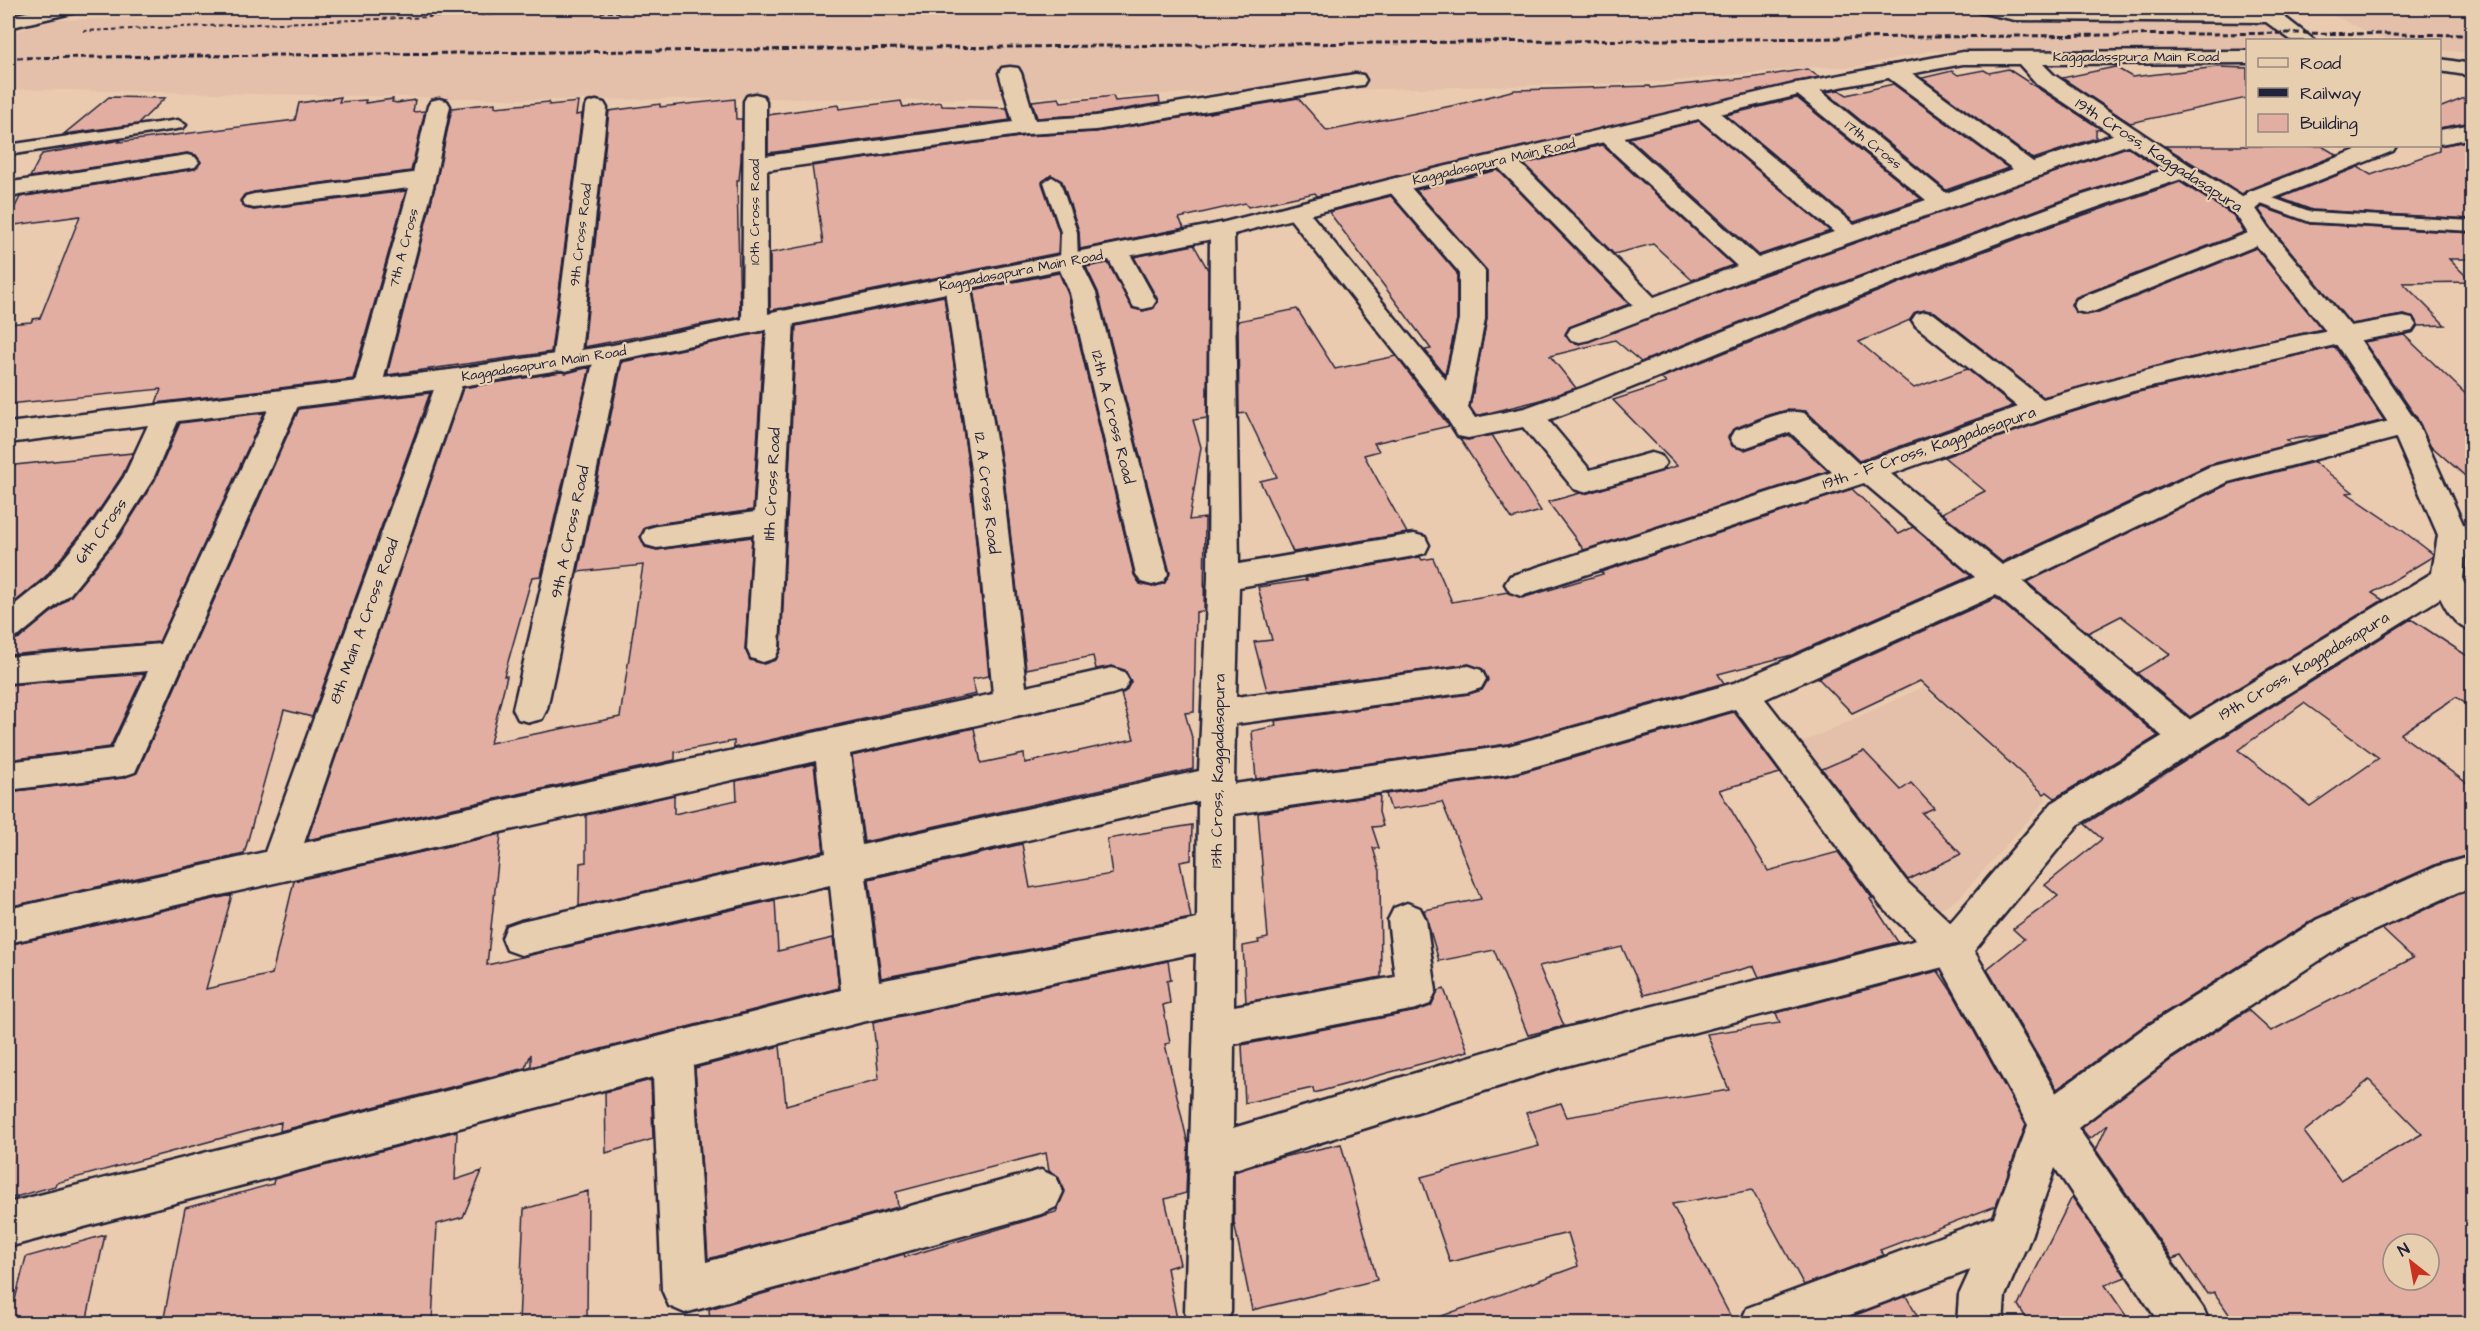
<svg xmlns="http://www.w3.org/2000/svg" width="2480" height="1331" font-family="'Architects Daughter',sans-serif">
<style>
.built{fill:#e4bfa9}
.building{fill:#e2aea2;stroke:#22223b;stroke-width:1.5;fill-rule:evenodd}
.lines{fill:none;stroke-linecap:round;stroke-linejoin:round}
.lane-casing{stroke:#22223b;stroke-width:5}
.street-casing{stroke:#22223b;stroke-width:5}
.secondary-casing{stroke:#22223b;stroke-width:5}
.path{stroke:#22223b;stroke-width:2;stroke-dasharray:4.5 3;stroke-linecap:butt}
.lane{fill:#e7ceaf;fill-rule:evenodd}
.street{fill:#e7ceaf;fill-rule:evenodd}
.secondary{fill:#e7ceaf;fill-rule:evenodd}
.rail{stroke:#22223b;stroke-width:3;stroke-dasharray:6 3;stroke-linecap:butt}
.labels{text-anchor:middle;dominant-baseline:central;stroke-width:4.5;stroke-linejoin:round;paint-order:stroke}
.far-street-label{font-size:14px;fill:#22223b;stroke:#e7ceaf}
.street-label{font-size:16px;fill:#22223b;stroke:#e7ceaf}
</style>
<rect width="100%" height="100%" fill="#eacbaf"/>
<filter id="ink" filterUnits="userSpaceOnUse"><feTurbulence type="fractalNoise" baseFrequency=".0167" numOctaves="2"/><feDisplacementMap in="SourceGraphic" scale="12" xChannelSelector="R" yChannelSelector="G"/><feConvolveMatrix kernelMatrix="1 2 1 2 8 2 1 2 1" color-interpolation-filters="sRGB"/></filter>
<g filter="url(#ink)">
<path class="built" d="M591,8h1360l61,15h256l22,17h-42l-1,8 -316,3 -76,16h-45l-146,15 -749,18 -148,-2 -196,2 -563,-11v-55l46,-14z
M2330,14h142v39l-32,-3v-10h-54z
M1923,687l124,112 -89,100 -27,14 -134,-168z"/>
<path class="building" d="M2115,67l17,10 86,-10 29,1v30l-117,25 -68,-45z
M1807,69l12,8 -502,119 -2,-3 -67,14 -3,-4 -66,15 5,10 -104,21 -1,-18 -17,-50 -11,-6 -9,8 17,49 -1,21 -288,58v-58l53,-10 -11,-77 214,-30 70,-4 202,-34 29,33 129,-26 59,-15 135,-4 1,2 106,-11z
M2008,69l93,60 -5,1v8l-63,21 -111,-81 30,-7 6,4 26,-5 5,3z
M1893,84l115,84 -62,22 -120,-98 13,-2 8,5z
M2472,95v27l-33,6v-20z
M1113,96l2,5 44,-4 1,6 -64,11 -59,4 -5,-17 27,-3 2,4z
M109,97l56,1 -27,26 -74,10z
M341,97l-2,5 27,-2 -1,3 28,-4 -1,3 5,1 18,-3 -2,12 12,-1 -14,60 -157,21 -10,3 -4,6 5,7 9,2 152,-19 -53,188 -197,24 5,-14 -153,15v-80l23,-2 2,-3 7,-1 40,-102 -72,10v-5l12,-24 175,-28 6,-7 -5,-7 -9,-2 -157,24 12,-23 79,-14 -2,2 176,-22 4,-17z
M1797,98l124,101 -67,23 -128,-107z
M735,99l1,20h6l-1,41 -2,20h-2l3,137 -156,30 25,-236 51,-7v3z
M901,101l2,6 38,-5 1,4 65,2 3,12 -242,33v-38l70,-10 1,4z
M549,102v3l29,-3 -2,13 6,-1 -31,238 -164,23 50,-196 15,-71 43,-5v4z
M1699,121l131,110 -71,24 -130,-117z
M2472,140v79l-160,-9 -32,-12 78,-31 13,8 68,-24v-5z
M1602,145l131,120 -41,15 -39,-36 -39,10 -90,-90z
M2164,146h158l15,9 -90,35 -5,4z
M2127,147l33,22 -78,24 -295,110 -146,59 -26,-22 -65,16 26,32 -39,13 -61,15 -6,-9 17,-88v-48l-71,-81 82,-20 131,134 -60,23 -4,8 6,7 9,2 184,-69z
M2180,182l53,33 11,17 -168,65 -5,7 4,8 11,3 10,-2 160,-65 66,81 -146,32 -133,36 -108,-85 -10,-2 -9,2 -6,8 -51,22 55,46 53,-19 46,37 -154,55 -53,-50 -19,-1 -19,5 -35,14 -5,8 4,9 13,4 44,-15 39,36 -244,79 -36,-48 32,-9 5,1 92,-28 -64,-66 53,-17 -5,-5 241,-96 144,-54z
M1391,196l66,77v46l-12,56 -20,-25 6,-1 -102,-137z
M2262,207l48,17 162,9v26h-23l23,23 -69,1 42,42 -27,1 -4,-8 -11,-3 -52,9 -78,-94 -14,-20z
M1194,245l14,25 -1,148 -14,2 8,27 -12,73 16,-2 -1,93 -8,1 -2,100 -9,1 8,28v28l-329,73 -12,-86 122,-28 7,35 43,-9 1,9 109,-24 -13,-45 5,-3 5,-9 -6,-12 -13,-4 -16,3 -3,-13 -67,13 -23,-199 -30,-180 86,-17 9,21 66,281 6,9 13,3 12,-4 5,-10 -72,-281 -12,-25 22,-4 24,45 11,3 11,-3 4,-8 -24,-43z
M944,296l25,174 20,206 -17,3 4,15 -242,54v-7l-59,11v8l-368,80 156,-452 98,-16 6,1 23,-6 -49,209 -9,1 -28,99h3l-17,67 130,-26 23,-152 -65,7 44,-210 142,-30 -11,178 -97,14 -11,3 -5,9 5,11 12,3 95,-13 -7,112 5,11 14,4 12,-4 5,-11 15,-323z
M1297,309l38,60 61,-13 53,70 -75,17 5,8 -15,4 43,78 -114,19 -33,-71 17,-4 -31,-64 -7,1 -1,-93z
M2404,335l68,65v82l-42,-37 -13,-27 -53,-76z
M2335,347l49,73 -53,14 -45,6 5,4 -83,21 -206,97 -60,-49 43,-22 -41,-34 106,-38 84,-26z
M430,393l-118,324 -28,-7 -40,144 -236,53v-115l115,-14 14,-5 162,-364z
M264,413l-105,229 -151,13v-14l12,-3 51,-42 48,-59 36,-57 25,-57z
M1492,435l49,76 -29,8 -52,-80 8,1z
M133,453l-11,23 -29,43 -47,57 -38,32v-130l7,-13z
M2314,462l39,30 -6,1 56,38 30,23 -1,3 -60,36 11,7 -193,117 -53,-44 33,-19 -49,-38 -33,17 -61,-51 202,-98z
M1852,489l47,45 14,-7 58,49 -179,79 -74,19 6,9 -216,61 -252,35 -4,-48 24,-5 -1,-5 194,-27 13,-4 6,-10 -5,-11 -14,-5 -202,27 -13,-49 18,-2 -14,-53 49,-7 -2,-2 115,-21 2,3 11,-2 19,44 56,-10 14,6 81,-24 -2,-2z
M1996,598l162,138 -103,62 -8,-6 -3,2 -124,-113 -68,32 -34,-35z
M2411,619l61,40v49l-16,-11 -56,37 72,53v67l-35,10 -85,38 -2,-2 -12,8 -22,10 -174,109 -85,62 -70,-120 37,-30 -11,-10 45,-33 -13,-11 57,-46 -17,-15zM2304,703l75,55 -69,48 -72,-56z
M144,674l-34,73 -102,13v-75z
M1734,712l46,61 -61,17 49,81 70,-19 34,46 -2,1 28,43 -139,35 -5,-11 -110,29 -22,-48 -83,19 25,60 -36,9 -34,-85 -55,11 -15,-51 57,-11 -39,-97 -51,8 -5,-16 123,-18z
M1864,751l37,39 10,-7 23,25 -12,5 39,41 -53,26 -86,-111z
M814,764l10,87 -245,55 1,-43 6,-1v-47l88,-20v19l63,-14 -1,-19z
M1380,795l-1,17 4,14 -11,1 7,21h-6l7,23 1,106 -135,25 -3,-56 16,-3 -1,-3 10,-2 -10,-125z
M1192,825l-1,35 -11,2 11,56 -310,60 -12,-99 153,-35 8,44 82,-14 -5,-35z
M501,834l-14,131 288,-65 3,51 55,-13 6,50 -308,79v-13l-6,14 -245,63 1,-9 -225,61 -1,3 -47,13v-254l224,-50 -26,94 66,-15 22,-93z
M2472,890v433h-237l-21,-31 -7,2 -26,-38 -9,3 -76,-109 12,-26 -18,15 -9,-11 91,-69 76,-49 23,21 142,-73 -31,-29 77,-35zM2369,1080l53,54 -82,46 -36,-48zM2393,1244h36v36h-36z
M1168,961l3,19 -4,1 3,22 -7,2 7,38 -5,1 23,100 -2,49 -21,6 15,65 -13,4 10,51 -14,4h-453l-1,-14 195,-55 1,3 151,-45 9,-21 -7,-15 -9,-5 -3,-18 -150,39 2,15 -190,52 -13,-191 85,-22 6,59 93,-26 -6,-57z
M1938,971l16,24 72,130 -30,81 -116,44 4,5 -80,30 -52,-95 -80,14 62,119h-303v-3l147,-54 -10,-33 -118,29 -29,-85 118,-31 -13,-33 35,-10 6,14 162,-27 -22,-56 73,-11 -4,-10z
M1444,989l24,62 -154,42 -1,-5 -68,15 -3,-58 175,-34 14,-5 7,-15z
M651,1080l2,59 -47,14 -1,-61z
M457,1131l-2,49 27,-9 -19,46 -26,7 -5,99h-269l22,-115 88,-24 1,-5z
M1341,1144l36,136 -125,30 -18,-88v-50l44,-14z
M588,1191l-1,132h-68l5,-114z
M2072,1197l54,80 -21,8 26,38h-102l-11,-18z
M105,1235l-19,88h-77l17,-66z
M1906,1296l15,27h-87z"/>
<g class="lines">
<defs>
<path id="lane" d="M178,120l8,5 -3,3 -175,27v-10z
M1052,177l8,5 17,50 1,29 -3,4h-12l-3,-4 1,-29 -17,-50z
M2256,192l56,20 160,9v10l-162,-9 -60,-22 -2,-3z"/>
<path id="street" d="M45,8h34l-3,4 -68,16v-12z
M2269,8h21c-7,10 -14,15 -26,12l-3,-4z
M1894,65l8,1 131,96 97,-33 8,2 3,5 -3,5 -375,132 -174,67 -9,2 -9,-2 -4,-6 4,-6 62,-23 -137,-140 -4,-5 4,-5 8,-2 8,2 142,142 83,-31 -137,-126 -3,-5 3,-5 8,-2 8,2 142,128 76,-26 -137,-115 -3,-5 3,-5 8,-2 8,2 141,118 72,-25 -131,-107 -3,-5 3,-5 8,-1 8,1 135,110 67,-24 -127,-93 -3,-5 3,-5z
M1010,67l8,1 3,5 14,47 61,-4 259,-42 8,1 3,5 -3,5 -8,1 -259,44 -70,4 -259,36 1,148 4,-6 9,-2 9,2 4,6 -15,331 -4,9 -12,4 -12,-4 -4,-9 7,-115 -97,14 -11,-3 -4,-8 4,-8 11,-3 98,-14 12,-187 -3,5 -9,2 -9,-2 -4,-6 2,-223 3,-5 8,-2 8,2 3,5v55l247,-34 -14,-49 3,-5z
M439,99l8,2 3,5 -15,73 -54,210 -4,6 -10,3 -10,-3 -4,-6 56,-201 -155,20 -8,-2 -4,-5 4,-5 8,-2 159,-21 15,-67 3,-5z
M596,101l8,2 3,5 -27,254 -4,6 -10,3 -10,-3 -4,-6 33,-254 3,-5z
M2472,124v14l-32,6v-14z
M2366,146h30l-3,5 -129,51c-9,9 -15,14 -28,11l-4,-5 16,-16z
M187,155l8,2 4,5 -4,5 -176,28 -11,4v-16l4,-1z
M2183,164l8,2 4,5 -4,5c-130,41 -258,91 -385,141 -86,34 -171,71 -258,103l42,50 61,-17 10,3 5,7 -5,7 -77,22 -10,-3 -51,-62 -55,11 -10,-2 -14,-22 -160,-203 4,-5 8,-2 8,2 142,174 13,-61v-47l-75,-87 4,-5 8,-2 8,2 81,91v48l-17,89 7,10 50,-10 59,-21 204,-82 295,-110z
M1222,223l9,2 3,5 5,334 175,-30 11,3 4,8 -4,8 -11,3 -175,31 -3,110 233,-31 12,4 5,9 -5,9 -12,4 -234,32 -1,60 274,-38 226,-63 241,-106 -111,-94 -343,113 -11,-4 -5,-8 5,-8 322,-104 -42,-40 -46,16 -10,-3 -4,-7 4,-7c21,-7 49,-23 70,-18l55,51 159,-57 -102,-81 -4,-6 4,-6 9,-2 9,2 109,85c118,-35 239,-62 360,-82l9,2 4,6 -4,6 -9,2 -59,10 -211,48 -84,26 -158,57 111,91 207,-98 196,-50 10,2 4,7 -4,7 -187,49 -205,100 176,145 5,10 -5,10 -12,4 -12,-4 -179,-152 -231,104 142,183 59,55 5,12 -5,12 -408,107 -326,102 -1,142 -5,12h-36l-5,-12 11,-359 -334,69 -169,44 13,196 335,-92 15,7 7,15 -7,15 -15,7 -356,99 -16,-7 -7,-16 -9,-213 -645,170v-44l833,-213 -11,-105 -309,70 -14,-5 -5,-12 5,-12 14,-5 305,-68 -10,-92 -808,182v-34l257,-57 175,-479 10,-3 10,3 4,6 -160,464 689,-149 -22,-224 -27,-187 4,-5 9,-3 9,3 4,5 31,187 25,217 86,-19 12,4 5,9 -5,9 -12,4 -262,60 12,91 337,-74 9,-193 2,-348 3,-5zM1735,709l146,197 36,34 -359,90 -325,98 1,-84 182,-35 14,-5 6,-13 -10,-71 -6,-12 -13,-5 -13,5 -6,12 7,57 -161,29v-192l274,-40zM1198,801l-1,118 -318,62 -13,-104z
M2261,228l9,2 3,5 -3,5 -175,71 -9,2 -9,-2 -4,-6 4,-6z
M1117,245l9,2 3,5 27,49 -4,6 -9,2 -9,-2 -4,-6 -25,-49 3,-5z
M1069,253l9,3 18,37 72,281 -5,8 -11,3 -11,-3 -5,-8 -66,-281 -14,-32 4,-5z
M608,346l9,2 4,6 -74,355 -5,10 -12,3 -12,-3 -5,-10 82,-355 4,-6z
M287,390l10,3 4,6 -166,373 -12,4 -115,14v-28l104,-13 36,-78 -140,12v-26l152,-13 113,-245 4,-6z
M2447,567l11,4 14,27v33c-23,-6 -30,-32 -41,-52l5,-8z
M2472,856v32l-14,4 -113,52 -174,113 -93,71 125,180 7,16h-50l-125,-186 -6,-15 6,-15 108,-79 174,-109 121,-54z
M2010,1211l16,6 6,16 -6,16 -200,75h-86l7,-16z"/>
<path id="secondary" d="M1975,8l296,2 7,2 36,28h-23l-25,-18 -251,-2 -37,-8z
M2248,51v12l-205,1 11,11 137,91 61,37 19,28 82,98 66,97 49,109 -5,44 -5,8 -380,238 -104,126 91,157 6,15 -39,110 -27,63 -2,28h-46l2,-29 32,-70 37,-100 -90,-164 -5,-12 5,-12 114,-134 380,-230 6,-38 -47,-108 -57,-86 -82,-101 -17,-27 -60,-37 -137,-91 -19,-21h-56l-160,30 -402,97 -179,46 -614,125 -158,26 -272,33 -25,58 -36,57 -47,58 -51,42 -11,3v-29l40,-32 47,-58 29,-43 24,-52 -140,18v-20l442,-53 158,-24 613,-123 175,-45 407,-96 160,-30z
M2440,59l32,5v12l-32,-5z"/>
</defs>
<use href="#lane" class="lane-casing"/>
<use href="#street" class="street-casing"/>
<use href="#secondary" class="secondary-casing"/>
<path class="path" d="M83,31l444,-18 453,-5"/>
<use href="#lane" class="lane"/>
<use href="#street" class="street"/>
<use href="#secondary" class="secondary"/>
<path class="rail" d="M8,58l2287,-25 177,2"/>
</g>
</g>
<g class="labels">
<g class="far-street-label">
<text x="2136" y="57">Kaggadasspura Main Road</text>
<text transform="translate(1873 145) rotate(39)">17th Cross</text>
<text transform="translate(1494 162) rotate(-13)">Kaggadasapura Main Road</text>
<text transform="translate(755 212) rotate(-90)">10th Cross Road</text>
<text transform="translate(581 235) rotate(-83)">9th Cross Road</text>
<text transform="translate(404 248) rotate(-75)">7th A Cross</text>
<text transform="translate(1021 271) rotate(-11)">Kaggadasapura Main Road</text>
<text transform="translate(544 364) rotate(-9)">Kaggadasapura Main Road</text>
</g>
<g class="street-label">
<text transform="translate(2159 155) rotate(33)">19th Cross, Kaggadasapura</text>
<text transform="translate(1113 417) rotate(76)">12th A Cross Road</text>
<text transform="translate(1929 448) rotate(-19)">19th - F Cross, Kaggadasapura</text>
<text transform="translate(772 484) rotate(-87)">11th Cross Road</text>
<text transform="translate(987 493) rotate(83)">12 A Cross Road</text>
<text transform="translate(101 531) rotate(-54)">6th Cross</text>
<text transform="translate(570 532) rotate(-78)">9th A Cross Road</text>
<text transform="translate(364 621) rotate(-70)">8th Main A Cross Road</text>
<text transform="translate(2304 666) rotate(-31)">19th Cross, Kaggadasapura</text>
<text transform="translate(1218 771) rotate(-89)">13th Cross, Kaggadasapura</text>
</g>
</g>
<rect width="2480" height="1331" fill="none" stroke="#e7ceaf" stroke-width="30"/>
<rect x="15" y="15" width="2450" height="1301" fill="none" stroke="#22223b" stroke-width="2" filter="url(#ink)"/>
<rect x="2246" y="39" width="195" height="108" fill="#e7ceaf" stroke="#988981" stroke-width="1.5"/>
<rect x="2258" y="58" width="30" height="9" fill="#e7ceaf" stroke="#988981" stroke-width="1.5"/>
<text x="2300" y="69" font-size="18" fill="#22223b">Road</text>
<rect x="2258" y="88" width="30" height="9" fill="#22223b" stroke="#988981" stroke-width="1.5"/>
<text x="2300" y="99" font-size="18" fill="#22223b">Railway</text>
<rect x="2258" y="114" width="30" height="18" fill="#e2aea2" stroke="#988981" stroke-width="1.5"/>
<text x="2300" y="129" font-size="18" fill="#22223b">Building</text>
<g transform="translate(2411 1262) rotate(329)"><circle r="28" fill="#e7ceaf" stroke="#988981" stroke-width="1.5"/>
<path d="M0-4.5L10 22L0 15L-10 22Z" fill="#c8321e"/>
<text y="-9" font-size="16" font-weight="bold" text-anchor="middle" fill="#22223b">N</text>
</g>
</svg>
